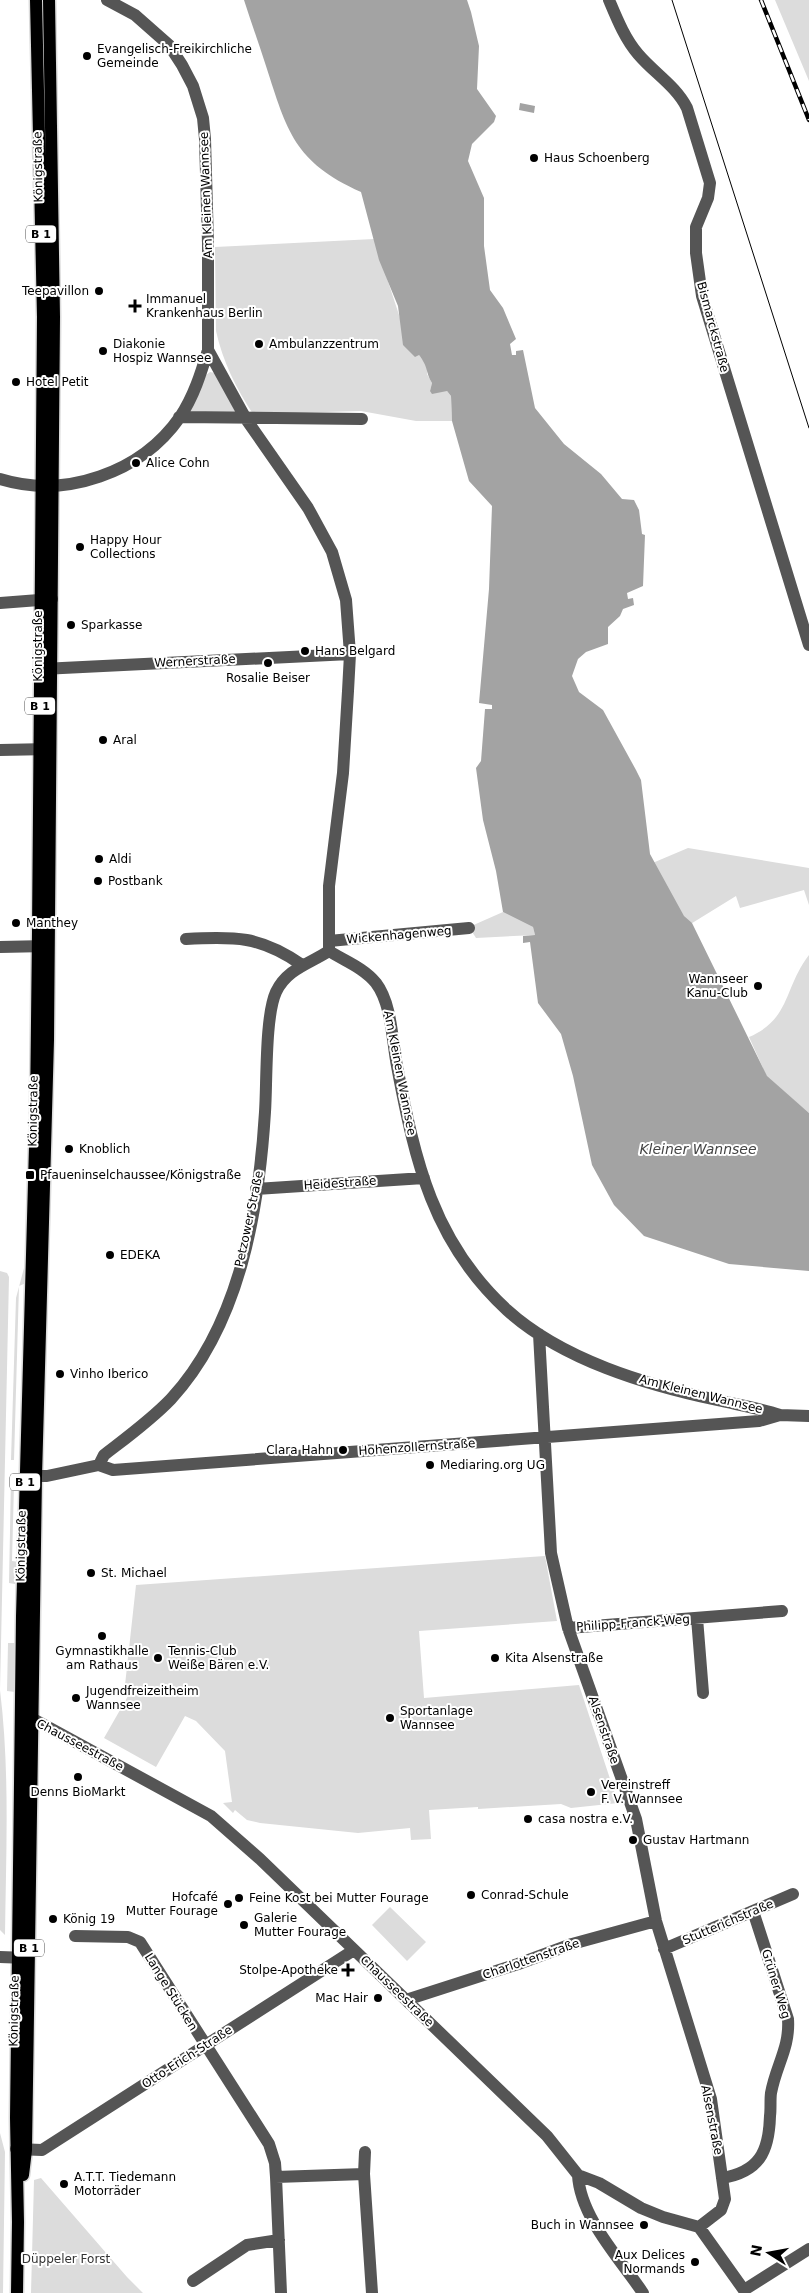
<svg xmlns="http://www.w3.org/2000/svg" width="809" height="2293" font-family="'DejaVu Sans',sans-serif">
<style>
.green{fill:#dcdcdc}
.water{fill:#a3a3a3}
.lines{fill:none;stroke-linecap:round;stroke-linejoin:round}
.major-casing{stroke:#dbdbdb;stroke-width:15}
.minor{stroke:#555;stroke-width:12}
.major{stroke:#000;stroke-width:12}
.tram{stroke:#000;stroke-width:1}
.rail-casing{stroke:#000;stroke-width:4.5}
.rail{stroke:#fff;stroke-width:2.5;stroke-dasharray:8;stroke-linecap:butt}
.poi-dot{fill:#000;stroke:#fff;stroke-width:2}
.labels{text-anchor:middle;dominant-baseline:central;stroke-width:4;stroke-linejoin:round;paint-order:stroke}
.shield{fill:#fff;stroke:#4c4c4c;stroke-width:1}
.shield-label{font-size:11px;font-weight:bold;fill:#000}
.poi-label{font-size:12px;fill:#000;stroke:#fff;text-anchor:start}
.street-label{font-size:12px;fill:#000;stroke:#fff}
.park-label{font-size:12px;fill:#333;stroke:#fff}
.water-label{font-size:14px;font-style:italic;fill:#444;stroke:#fff}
</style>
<rect width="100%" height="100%" fill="#fff"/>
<path class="green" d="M775,0h34v81z
M374,239l27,82 18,34 9,12 -1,7 5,9 -2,8h17l4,5 1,25h-36l-55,-10 -108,3c-17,-26 -30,-52 -37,-83l-1,-84z
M210,372l5,1 21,40 -46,-1 16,-37z
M688,848l121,20v37l-5,-15 -64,18 -4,-12 -73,45 -27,-71z
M503,912l30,15 2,8 -59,3 -7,-11z
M809,955v158l-42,-36 -18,-40c42,-18 35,-50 60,-82z
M24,1268l2,15 -7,3 -5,174h-3l5,-162z
M0,1271l7,2 2,4 -9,413c10,82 6,163 5,245l-5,-5z
M11,1479l8,1v2l-5,3 -2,76 7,1 -4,22 -6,-1z
M545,1556l12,65 -138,10 5,67 155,-13 39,118 -47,5 -10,-4 -83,5v-2l-49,3 2,29 -20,1 -1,-12 -52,5 -98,-10 -13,-3 -12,-10 -2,3 -10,-10 9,-1 -7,-51 -29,-30 -11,-5 -29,51 -52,-29 28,-49 -7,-4 11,-100z
M8,1643h7l1,5 -1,44 -8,-1z
M390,1907l36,35 -19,19 -35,-36z
M0,2133l5,19 -2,141h-3z
M41,2178l86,99 16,16h-112l3,-113z"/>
<path class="water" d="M244,0h223l4,12 8,34 -2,43 19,27 -2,6 -22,22 -4,17 16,37v48l6,44 13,18 13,31 -6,5 2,11h4v-4l7,-1 12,58 29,36 37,30 21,25 12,1 5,10 3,24 3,1 -2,51 -16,7 1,6 5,-1 1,7 -11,4 -3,7 -12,11v17l-22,8 -8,7 -6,17 7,16 24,18 33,60 5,10 9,74 34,62 8,7 75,153 42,37v158l-80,-7 -85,-28 -30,-31 -22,-40 -19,-89 -12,-42 -23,-31 -8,-61 -7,1v-7l12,-1 -2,-8 -30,-15 -7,-41 -13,-51 -7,-52 5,-7 4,-52h7v-4l-13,-2 10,-114 3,-83 -23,-25 -17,-60 -1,-25 -4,-5 -15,3 -2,-3 2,-8c-7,-12 -3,-15 -13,-28l-4,2 -12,-12 -5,-39 -19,-46 -18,-68c-67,-30 -74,-61 -95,-126 -7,-22 -15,-44 -22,-66z
M520,103l15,3 -1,7 -15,-3z"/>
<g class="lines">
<defs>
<path id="major" d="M23,2175l3,-25 10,-673 12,-437 6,-723 -5,-317
M17,2293l1,-71 -2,-104 6,-502 14,-506 2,-178 5,-615 -7,-317"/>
</defs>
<use href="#major" class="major-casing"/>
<path class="minor" d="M107,0l28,15 34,30 13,20 11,21 10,32 2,21 3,104v107l38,69 62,89 24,44 14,48 4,54 -2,37 -5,82 -14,113v65c16,10 35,17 47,32 16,21 16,58 21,83 18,95 36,176 110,244 55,50 140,75 210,90 22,5 42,8 63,15
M609,0c8,19 16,39 29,54 16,19 38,32 49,54l23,75 -2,15 -12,29v26l6,43 107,349
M179,417l183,2
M0,479c65,20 141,-6 180,-62 14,-21 21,-44 28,-67
M0,603l52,-4
M42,669l308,-15
M0,750l50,-1
M186,939c48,-3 75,-3 116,26
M329,941l140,-13
M0,947l47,-1
M256,1189l168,-11
M539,1334l12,219 17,75 68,191 20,102 55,178 14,100 -4,11 -22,17
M99,1465l5,-10c22,-17 47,-35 67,-56 69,-75 88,-189 94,-287 2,-29 0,-96 11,-120 11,-23 33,-28 53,-41
M25,1476h22l52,-11 14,5 646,-49 21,-6 29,1
M697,1618l6,75
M568,1628l214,-17
M23,1717l10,2 15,8 163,89 49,43 287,277 31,39 21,8 42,25 22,9 36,10 47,66
M75,1936l53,1 12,5 129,202 6,19 1,14
M664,1949l129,-55
M0,1957l27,1
M406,2000l112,-36 54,-20 84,-23
M16,2149l26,1 312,-200
M365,2152l-1,22 8,119
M578,2175c2,42 42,84 65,118
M722,2178c37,-6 47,-26 48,-62 1,-8 0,-16 1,-23 5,-28 19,-45 17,-74l-35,-108
M193,2281l54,-36 32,-5
M744,2290l65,-41
M281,2293l-5,-116 88,-3"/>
<use href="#major" class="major"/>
<path class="tram" d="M672,0l137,428"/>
<defs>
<path id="rail" d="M761,0l48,120"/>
</defs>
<use href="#rail" class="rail-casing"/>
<use href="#rail" class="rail"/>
</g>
<g class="poi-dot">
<circle cx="87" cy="56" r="5"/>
<circle cx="534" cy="158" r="5"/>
<circle cx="99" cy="291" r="5"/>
<path d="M132.5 298.5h5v5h5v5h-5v5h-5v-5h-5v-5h5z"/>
<circle cx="259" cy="344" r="5"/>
<circle cx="103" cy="351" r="5"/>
<circle cx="16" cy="382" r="5"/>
<circle cx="136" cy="463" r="5"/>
<circle cx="80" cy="547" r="5"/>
<circle cx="71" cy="625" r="5"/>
<circle cx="305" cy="651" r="5"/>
<circle cx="268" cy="663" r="5"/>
<circle cx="103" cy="740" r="5"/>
<circle cx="99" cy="859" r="5"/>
<circle cx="98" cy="881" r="5"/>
<circle cx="16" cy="923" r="5"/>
<circle cx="758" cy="986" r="5"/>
<circle cx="69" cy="1149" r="5"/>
<rect x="25" y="1170" width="10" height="10" rx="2.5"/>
<circle cx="110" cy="1255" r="5"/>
<circle cx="60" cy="1374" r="5"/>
<circle cx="343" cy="1450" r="5"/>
<circle cx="430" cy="1465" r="5"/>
<circle cx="91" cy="1573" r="5"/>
<circle cx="102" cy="1636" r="5"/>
<circle cx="158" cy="1658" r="5"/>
<circle cx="495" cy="1658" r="5"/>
<circle cx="76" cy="1698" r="5"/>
<circle cx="390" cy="1718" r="5"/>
<circle cx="78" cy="1777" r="5"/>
<circle cx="591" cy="1792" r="5"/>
<circle cx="528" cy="1819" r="5"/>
<circle cx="633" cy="1840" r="5"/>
<circle cx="471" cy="1895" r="5"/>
<circle cx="239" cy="1898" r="5"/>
<circle cx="228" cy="1904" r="5"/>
<circle cx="53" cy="1919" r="5"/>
<circle cx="244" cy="1925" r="5"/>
<path d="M345.5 1962.5h5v5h5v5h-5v5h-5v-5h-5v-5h5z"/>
<circle cx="378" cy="1998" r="5"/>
<circle cx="64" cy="2184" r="5"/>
<circle cx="644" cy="2225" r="5"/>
<circle cx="695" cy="2262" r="5"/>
</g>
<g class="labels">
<g class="shield">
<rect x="26" y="225.5" width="30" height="17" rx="4"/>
<rect x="25" y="697.5" width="30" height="17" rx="4"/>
<rect x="10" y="1473.5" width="30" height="17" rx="4"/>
<rect x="14" y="1939.5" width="30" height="17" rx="4"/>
</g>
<g class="shield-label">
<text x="41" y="234">B 1</text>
<text x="40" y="706">B 1</text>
<text x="25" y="1482">B 1</text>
<text x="29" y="1948">B 1</text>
</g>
<g class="poi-label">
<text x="97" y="49">Evangelisch-Freikirchliche<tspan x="97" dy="14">Gemeinde</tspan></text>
<text x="544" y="158">Haus Schoenberg</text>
<text x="89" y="291" text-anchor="end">Teepavillon</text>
<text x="146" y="299">Immanuel<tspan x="146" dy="14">Krankenhaus Berlin</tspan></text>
<text x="113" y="344">Diakonie<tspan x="113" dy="14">Hospiz Wannsee</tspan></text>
<text x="269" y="344">Ambulanzzentrum</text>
<text x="26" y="382">Hotel Petit</text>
<text x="146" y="463">Alice Cohn</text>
<text x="90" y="540">Happy Hour<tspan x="90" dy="14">Collections</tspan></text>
<text x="81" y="625">Sparkasse</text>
<text x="315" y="651">Hans Belgard</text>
<text x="268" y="678" text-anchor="middle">Rosalie Beiser</text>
<text x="113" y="740">Aral</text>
<text x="109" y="859">Aldi</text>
<text x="108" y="881">Postbank</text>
<text x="26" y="923">Manthey</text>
<text x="748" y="979" text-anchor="end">Wannseer<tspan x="748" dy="14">Kanu-Club</tspan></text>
<text x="79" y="1149">Knoblich</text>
<text x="40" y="1175">Pfaueninselchaussee/Königstraße</text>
<text x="120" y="1255">EDEKA</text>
<text x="70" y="1374">Vinho Iberico</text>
<text x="333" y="1450" text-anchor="end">Clara Hahn</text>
<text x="440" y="1465">Mediaring.org UG</text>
<text x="101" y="1573">St. Michael</text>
<text x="102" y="1651" text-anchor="middle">Gymnastikhalle<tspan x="102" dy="14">am Rathaus</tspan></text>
<text x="168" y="1651">Tennis-Club<tspan x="168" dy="14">Weiße Bären e.V.</tspan></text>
<text x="505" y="1658">Kita Alsenstraße</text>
<text x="86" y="1691">Jugendfreizeitheim<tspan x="86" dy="14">Wannsee</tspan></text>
<text x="400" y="1711">Sportanlage<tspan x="400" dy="14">Wannsee</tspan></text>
<text x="601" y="1785">Vereinstreff<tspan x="601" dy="14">F. V. Wannsee</tspan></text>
<text x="78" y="1792" text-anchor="middle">Denns BioMarkt</text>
<text x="538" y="1819">casa nostra e.V.</text>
<text x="643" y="1840">Gustav Hartmann</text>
<text x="481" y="1895">Conrad-Schule</text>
<text x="218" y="1897" text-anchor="end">Hofcafé<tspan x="218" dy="14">Mutter Fourage</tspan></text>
<text x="249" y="1898">Feine Kost bei Mutter Fourage</text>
<text x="254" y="1918">Galerie<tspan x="254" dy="14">Mutter Fourage</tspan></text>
<text x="63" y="1919">König 19</text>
<text x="338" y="1970" text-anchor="end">Stolpe-Apotheke</text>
<text x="368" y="1998" text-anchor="end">Mac Hair</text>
<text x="74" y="2177">A.T.T. Tiedemann<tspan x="74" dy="14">Motorräder</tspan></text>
<text x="634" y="2225" text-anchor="end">Buch in Wannsee</text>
<text x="685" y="2255" text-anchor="end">Aux Delices<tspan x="685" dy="14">Normands</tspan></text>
</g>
<g class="street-label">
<text transform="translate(38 167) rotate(-91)">Königstraße</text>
<text transform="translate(206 195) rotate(-92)">Am Kleinen Wannsee</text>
<text transform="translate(713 327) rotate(75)">Bismarckstraße</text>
<text transform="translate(38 646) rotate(-90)">Königstraße</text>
<text transform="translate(195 661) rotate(-3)">Wernerstraße</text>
<text transform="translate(399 935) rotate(-5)">Wickenhagenweg</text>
<text transform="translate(400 1073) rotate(79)">Am Kleinen Wannsee</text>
<text transform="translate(33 1111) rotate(-89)">Königstraße</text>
<text transform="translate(340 1183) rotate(-4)">Heidestraße</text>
<text transform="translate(249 1219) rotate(-78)">Petzower Straße</text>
<text transform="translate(701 1394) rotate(14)">Am Kleinen Wannsee</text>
<text transform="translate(417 1447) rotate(-4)">Hohenzollernstraße</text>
<text transform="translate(21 1546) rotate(-89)">Königstraße</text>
<text transform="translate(633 1623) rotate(-4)">Philipp-Franck-Weg</text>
<text transform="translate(604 1730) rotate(71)">Alsenstraße</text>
<text transform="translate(80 1745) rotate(28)">Chausseestraße</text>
<text transform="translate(728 1922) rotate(-23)">Stutterichstraße</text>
<text transform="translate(531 1959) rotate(-19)">Charlottenstraße</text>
<text transform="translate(776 1984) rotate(73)">Grüner Weg</text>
<text transform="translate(397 1991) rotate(44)">Chausseestraße</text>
<text transform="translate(171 1992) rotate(58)">Lange Stücken</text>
<text transform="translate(14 2011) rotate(-89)">Königstraße</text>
<text transform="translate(187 2057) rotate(-33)">Otto-Erich-Straße</text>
<text transform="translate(712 2120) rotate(79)">Alsenstraße</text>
</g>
<g class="park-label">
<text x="66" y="2259">Düppeler Forst</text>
</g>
<g class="water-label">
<text x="698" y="1149">Kleiner Wannsee</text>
</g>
</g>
<g transform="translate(769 2253) rotate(281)" stroke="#ffffff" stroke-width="4" paint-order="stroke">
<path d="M0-4L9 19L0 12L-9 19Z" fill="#000000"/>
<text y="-8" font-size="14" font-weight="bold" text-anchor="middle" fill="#000000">N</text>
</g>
</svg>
